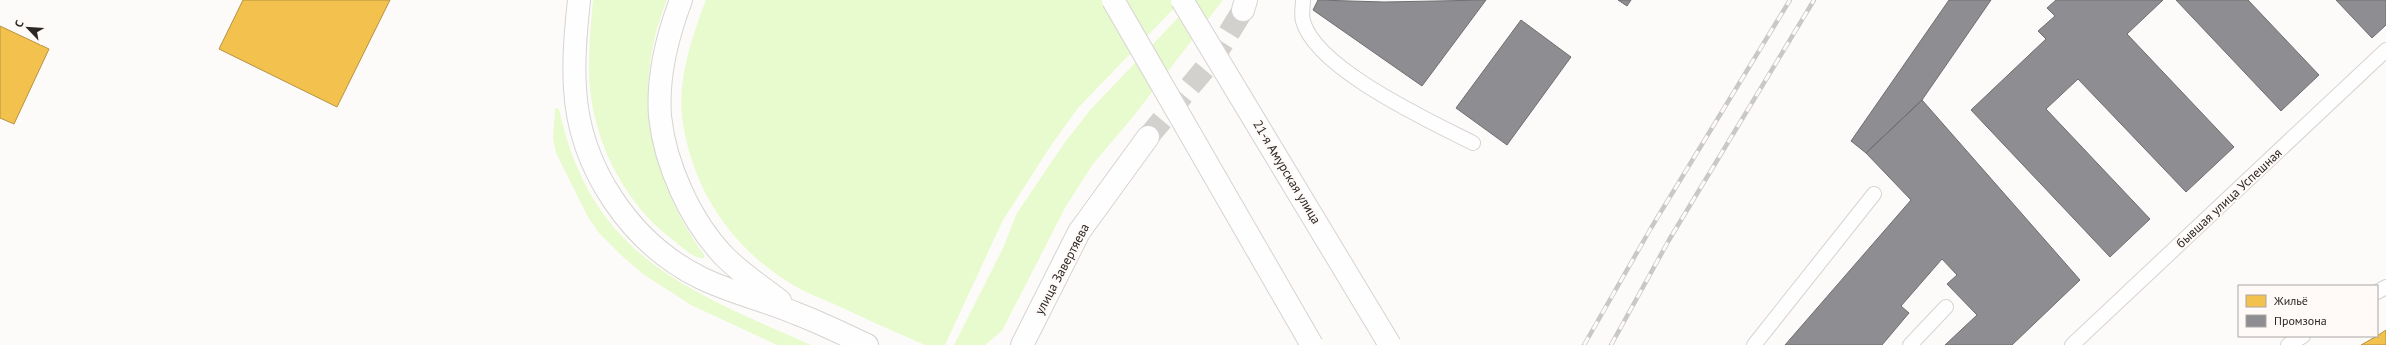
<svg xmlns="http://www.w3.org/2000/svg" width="2386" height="345" font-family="'PT Sans',sans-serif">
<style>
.green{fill:#e8fbce}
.homes{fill:#f2c14e;stroke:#b69341}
.industry{fill:#8d8d92;stroke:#706e71}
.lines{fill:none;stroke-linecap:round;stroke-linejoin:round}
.secondary-tunnel{stroke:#d3d1ce;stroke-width:22;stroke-dasharray:22 11;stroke-linecap:butt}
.service-casing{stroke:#d6d3d1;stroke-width:16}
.secondary-casing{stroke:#d6d3d1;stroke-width:24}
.service{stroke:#fffefe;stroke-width:14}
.secondary{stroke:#fffefe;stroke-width:22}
.rail-casing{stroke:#c9c8c8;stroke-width:4.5}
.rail{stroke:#fffaf7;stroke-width:3;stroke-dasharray:9;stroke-linecap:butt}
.secondary-bridge-casing{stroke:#d6d3d1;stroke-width:24;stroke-linecap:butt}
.secondary-bridge{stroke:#fffefe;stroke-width:22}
.labels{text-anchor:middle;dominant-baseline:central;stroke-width:4;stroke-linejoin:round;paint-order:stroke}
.street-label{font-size:13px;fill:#2b2724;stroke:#fffaf7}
</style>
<rect width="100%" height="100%" fill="#fdfbf9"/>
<path class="green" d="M593,0h74c-37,90 -17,180 38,256l-1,2c-10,2 -24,-13 -31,-18 -52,-38 -85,-109 -84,-173 0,-22 2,-45 4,-67z
M706,0h476l-104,108 -28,39 -47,73 -58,125h-20c-31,-13 -61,-27 -91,-41 -17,-7 -34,-14 -49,-24 -57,-37 -94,-94 -103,-163 -4,-39 10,-81 24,-117z
M1195,0h28l-91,118 -39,46 -28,44 -63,123 -17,14h-31l49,-97 14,-35 48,-71 26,-33z
M555,108l4,1c32,148 128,181 252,236h-34l-86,-40 -48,-31 -21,-18 -23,-23 -11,-16 -32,-64 -3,-14z"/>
<path class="homes" d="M243,0h147l-53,107 -118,-58z
M0,26l49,23 -35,75 -14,-6z
M2386,330v15h-25l16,-9z"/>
<path class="industry" d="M1318,0l66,2 102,-2 -64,86 -109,-76z
M1618,0h13l-4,6z
M1949,0h42l-69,100 -56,53 -15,-12z
M2056,0h107l-36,34 107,113 -48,45 -108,-113 -32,30 104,110 -40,38 -139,-147 75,-71 -8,-8 17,-15 -8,-8z
M2176,0h72l71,75 -38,36z
M2336,0h50v25l-14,13z
M1521,20l50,37 -64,88 -51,-37z
M1922,100l158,180 -68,65h-67l32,-30 -30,-31 10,-9 -15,-16 -41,47 8,7 -27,32h-97l126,-145 -45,-47z"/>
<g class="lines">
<path class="secondary-tunnel" d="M1148,137l65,-78 30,-49"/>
<defs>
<path id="service" d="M1303,0c0,6 -2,15 0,21 13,48 127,100 170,122
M2377,292l9,-5
M1754,345l120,-151
M1910,345l36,-38
M2072,345l314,-295
M2288,345l15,-9"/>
<path id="secondary" d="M579,0c-3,29 -6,59 -4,88 4,79 55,155 126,190 31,15 63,22 94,35 24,9 48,21 72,32
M681,0c-14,37 -24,76 -21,116 5,49 31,106 65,141 17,17 37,30 55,44
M1243,10l3,-10
M1022,345l57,-113 69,-95"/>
</defs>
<use href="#service" class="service-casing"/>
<use href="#secondary" class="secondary-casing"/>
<use href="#service" class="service"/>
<use href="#secondary" class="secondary"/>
<defs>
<path id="rail" d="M1584,345l67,-117 139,-228
M1611,345l58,-105 145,-240"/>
</defs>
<use href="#rail" class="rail-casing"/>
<use href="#rail" class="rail"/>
<defs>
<path id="secondary-bridge" d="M1113,0l199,345
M1182,0l208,345"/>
</defs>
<use href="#secondary-bridge" class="secondary-bridge-casing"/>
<use href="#secondary-bridge" class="secondary-bridge"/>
</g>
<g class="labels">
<g class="street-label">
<text transform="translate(1287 172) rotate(59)">21-я Амурская улица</text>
<text transform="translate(2229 198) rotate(-43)">бывшая улица Успешная</text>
<text transform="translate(1062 269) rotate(-62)">улица Завертяева</text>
</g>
</g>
<rect x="2238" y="285" width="140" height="52" fill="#fffaf7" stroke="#aaa6a3"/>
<rect x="2246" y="295" width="20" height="12" fill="#f2c14e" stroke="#aaa6a3"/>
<text x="2274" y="305" font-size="12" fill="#2b2724">Жильё</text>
<rect x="2246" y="315" width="20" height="12" fill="#8d8d92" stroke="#aaa6a3"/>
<text x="2274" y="325" font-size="12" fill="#2b2724">Промзона</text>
<g transform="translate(28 28) rotate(295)" stroke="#fffaf7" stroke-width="3" paint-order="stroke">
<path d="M0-3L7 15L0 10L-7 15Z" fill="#2b2724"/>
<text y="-6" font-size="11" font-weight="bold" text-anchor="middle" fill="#2b2724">С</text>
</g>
</svg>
